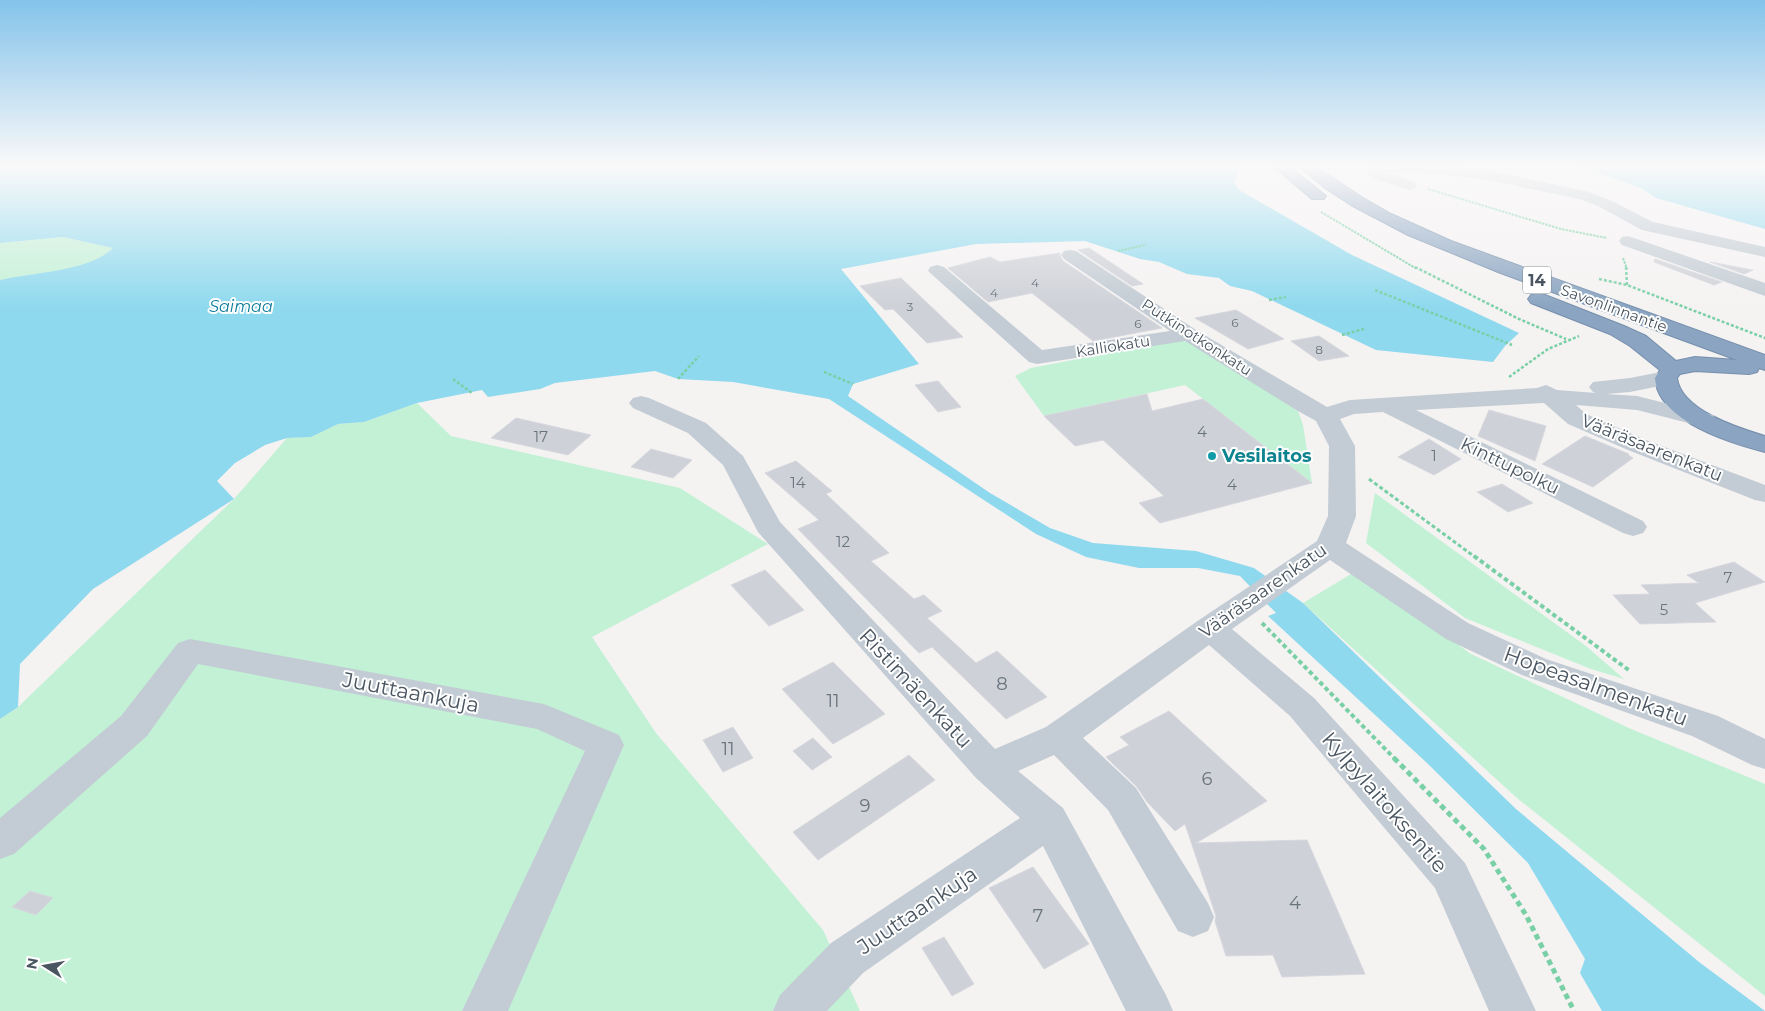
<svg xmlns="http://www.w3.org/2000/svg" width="1765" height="1011" font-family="Montserrat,sans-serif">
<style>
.green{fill:#c2f1d5}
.water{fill:#8fd9ee}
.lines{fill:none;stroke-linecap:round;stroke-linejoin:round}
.ferry{stroke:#0b7a9b;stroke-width:1;stroke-dasharray:4 3;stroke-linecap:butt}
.building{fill:#ced1d7;stroke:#d6d8de}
.highway-casing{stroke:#758fad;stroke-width:2}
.path-far4{stroke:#79d0a6;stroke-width:2;stroke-dasharray:2.5 1;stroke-linecap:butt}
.path-far3{stroke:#79d0a6;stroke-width:2.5;stroke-dasharray:3 2;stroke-linecap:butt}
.path-far2{stroke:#79d0a6;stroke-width:3;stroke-dasharray:4 2.5;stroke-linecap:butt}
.path-far1{stroke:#79d0a6;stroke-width:4;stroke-dasharray:4.5 3;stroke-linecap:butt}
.path{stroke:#79d0a6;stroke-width:5;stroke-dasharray:5.5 4;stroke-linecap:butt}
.minor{fill:#c3ccd4;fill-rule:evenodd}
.highway{fill:#8aa4c1;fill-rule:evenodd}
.culture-dot{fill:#0f9aa8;stroke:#fff;stroke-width:2}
.labels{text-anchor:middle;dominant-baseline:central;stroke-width:4;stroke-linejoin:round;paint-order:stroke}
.far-number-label{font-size:12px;fill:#6a747e}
.far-street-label{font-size:15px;fill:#495561;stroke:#fff}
.number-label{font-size:15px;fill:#6a747e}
.shield{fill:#fff;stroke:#808890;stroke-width:1}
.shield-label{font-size:16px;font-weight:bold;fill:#495561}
.far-water-label{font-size:16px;font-style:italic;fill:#0b7a9b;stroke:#fff}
.street-label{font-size:18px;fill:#495561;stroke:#fff}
.culture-label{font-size:18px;font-weight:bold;fill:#0d838f;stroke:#fff;text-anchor:start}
.near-number-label{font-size:18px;fill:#6a747e}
.near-street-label{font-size:21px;fill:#495561;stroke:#fff}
</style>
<rect width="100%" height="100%" fill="#f5f2f2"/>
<path class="green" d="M63,237l50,11c-26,25 -79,24 -113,32v-37z
M1183,341l23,6 92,64 5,14 9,58 -127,-98 -141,31 -29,-40 16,-8 136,-26z
M417,403l34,33 229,52 88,56 -176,93 64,96 167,197 37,81h-860v-292l18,-12 216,-208 53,-61 24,-1 27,-13 26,-2z
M1375,493l211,153 38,33 -33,-10 -126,-51 -99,-75z
M1356,571l115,83 160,75 134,55v212l-248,-198 -214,-195z"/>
<path class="water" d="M0,166h1240l-6,16 5,8 113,65 167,78 -14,13 -12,16 -117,-12 -124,-59 -22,-5 -11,-8 -32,-4 -28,-12 -19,-3 -55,-18 -109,3 -135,25 78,95 -66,20 -5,12 142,97 60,35 43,15 103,8 58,17 49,35 213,206 183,153 66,49h-163l-22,-38 5,-14 -57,-96 -101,-100 -159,-147 8,-3 -36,-37 -42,-8h-59l-53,-11 -50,-23 -207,-135 -96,-17 -55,-3 -23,-8 -100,12 -15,6 -52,8 -6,-7 -65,13 -53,19 -26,2 -27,13 -24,1 -22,7 -30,18 -18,18 17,18 -141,90 -73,75 -2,43 -18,12v-439c33,-8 88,-8 113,-32l-50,-11 -63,6z
M1578,166h187v63l-109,-31 -15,-10z"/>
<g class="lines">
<path class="ferry" d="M1744,166l21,5
M0,170l40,-4"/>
</g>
<path class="building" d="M1089,248l54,36 -11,2 -54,-36z
M1060,253v3l3,5 99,67 -69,13 -61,-48 -44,9 -40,-34 42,-11 10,5z
M1655,259l67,23 -8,3 -60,-23z
M1710,262l43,8 -9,4z
M901,278l62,59 -36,6 -34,-34 -8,1 -25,-24z
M1236,310l48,29 -36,10 -53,-31z
M1319,336l30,20 -30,5 -28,-20z
M938,381l23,26 -23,5 -23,-27z
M1147,394l5,17 51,-12 109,84 -152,40 -21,-20 25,-7 -61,-56 -28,6 -31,-30z
M1489,410l57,16 -11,35 -57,-25z
M516,418l75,17 -23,20 -77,-17z
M1585,436l44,18 -1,1 5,3 -40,29 -51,-23z
M1429,439l32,20 -27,16 -36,-18z
M651,449l41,11 -19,18 -42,-11z
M796,461l36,30 -6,3 63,59 -18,8 43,38 10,-4 18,16 -15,7 49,45 21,-12 50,46 -41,22 -74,-72 -13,6 -121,-124 21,-9 -54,-47z
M1502,484l31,19 -25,9 -31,-20z
M1734,562l31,20 -70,21 21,19 -76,2 -27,-29 37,-1 -9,-9 58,-2 -12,-8z
M765,570l39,40 -35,16 -38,-41z
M833,662l52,52 -52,30 -51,-55z
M1169,711l98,90 -71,42 111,-3 58,134 -83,3 -9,-22 -47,1 -11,-35 1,-5 -31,-92 -10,7 -28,-29 -10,-15 -31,-30 23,-12 -9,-8z
M733,727l20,31 -30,14 -20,-32z
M813,738l19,19 -20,13 -19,-19z
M909,755l26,25 -117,80 -25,-28z
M1033,867l56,77 -45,25 -55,-81z
M30,891l23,7 -17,17 -24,-8z
M944,937l30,47 -22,12 -30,-48z"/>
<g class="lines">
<defs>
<path id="highway" d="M1273,166h16l37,30 -2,3h-12z
M1299,166h16l48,32 28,16 60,27 314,114v15l-6,-2 -2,4 -8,2 -54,-3 -15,3 -3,4c4,32 61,50 88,58v16c-35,-9 -107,-31 -110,-74l5,-8 -30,-24 -20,-12 -79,-31 -3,-4 3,-4 7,-2 7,2 79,31 22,10 30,25 19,-4 42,3 -239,-88 -90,-37 -57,-30 -26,-17z"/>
</defs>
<use href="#highway" class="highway-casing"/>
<path class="path-far4" d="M1428,189l133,40 46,9
M1321,212l96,57
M1118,251l28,-6
M1623,258l4,11"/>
<path class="path-far3" d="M1415,267l104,52 47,20
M1626,267l1,18
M1599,279l28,6 138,53
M1375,290l137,55
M1269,300l17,-3
M1342,335l22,-6
M824,372l29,12
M1509,377l39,-28 31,-13
M453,379l19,14
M678,379l21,-23"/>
<path class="path-far2" d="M1369,479l106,78"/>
<path class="path-far1" d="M1474,556l156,115
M1262,623l133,136"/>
<path class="path" d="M1394,758l90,91 42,66 48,96"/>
<path class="minor" d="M1373,166h70l40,3 106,23 21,8 43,22 112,25v10l-123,-27 -44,-24 -19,-7 -96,-20 -66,-7h-34l32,10 2,3 -2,3 -6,2 -38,-12 -4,-7z
M1628,236l137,47v13l-143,-51 -3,-4 3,-4z
M1070,250l6,1 120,79 131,77 23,-7 187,-12 9,-3 11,5 39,3 -3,-1 -4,-5 4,-5 37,-4 36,-7 8,2 3,5 -3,5 -44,9 -24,2 31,2 76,19 3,5 -3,5 -9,2 -67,-17 -61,-5 10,9 60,26 119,45v17l-10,-2 -127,-50 -60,-26 -24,-21 -128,7 227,111 4,6 -4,6 -10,3 -10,-3 -240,-121 -29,2 -14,5 15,27 1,70 -10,27 122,80 78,36 172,57 47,23v30l-13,-4 -60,-29 -170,-61 -76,-36 -116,-79 -98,69 82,69 151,165 71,148h-47l-54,-123 -145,-172 -81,-71 -126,93 53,50 72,115 6,14 -6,14 -15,6 -15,-6 -70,-121 -54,-55 -36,16 45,37 103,187 7,16h-47l-83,-165 -180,127 -36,38h-54l7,-16 51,-52 189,-125 -44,-40 -218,-246 -35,-67 -35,-32 -55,-25 -4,-5 4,-5 8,-2 8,2 57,25 37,33 37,66 215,227 51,-22 153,-107 118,-79 11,-25 1,-70 -13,-25 -18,-10 -113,-70 -148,23 -8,-2 -101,-91 2,-4 7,-2 7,2 98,83 128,-19 -106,-72 -3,-4 3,-4z
M190,639l354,65 75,31 5,10 -116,266h-46l123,-260 -48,-22 -339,-65 -51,72 -133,118 -14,5v-41l121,-102 57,-73z"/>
<use href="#highway" class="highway"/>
</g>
<linearGradient id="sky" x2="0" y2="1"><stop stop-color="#84c3ea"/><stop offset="0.54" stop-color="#faf9f9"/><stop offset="1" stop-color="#faf9f9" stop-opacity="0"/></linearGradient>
<rect width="1765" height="307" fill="url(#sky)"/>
<circle class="culture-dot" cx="1212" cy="456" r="5"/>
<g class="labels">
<g class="far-number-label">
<text x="1035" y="282">4</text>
<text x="994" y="292">4</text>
<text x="910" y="306">3</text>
<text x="1235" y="322">6</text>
<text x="1138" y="323">6</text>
<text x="1319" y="349">8</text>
</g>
<g class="far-street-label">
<text transform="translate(1614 308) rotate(20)">Savonlinnantie</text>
<text transform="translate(1197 337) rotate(33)">Putkinotkonkatu</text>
<text transform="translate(1113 346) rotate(-9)">Kalliokatu</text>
</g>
<g class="number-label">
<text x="1202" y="431">4</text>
<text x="541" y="436">17</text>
<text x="1434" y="455">1</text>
<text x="798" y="482">14</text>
<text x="1232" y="484">4</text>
<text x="843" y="541">12</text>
<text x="1728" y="577">7</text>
<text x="1664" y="609">5</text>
</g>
<rect class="shield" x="1523" y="266.5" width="28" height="27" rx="4"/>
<g class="shield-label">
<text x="1537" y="280">14</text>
</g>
<g class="far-water-label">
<text x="241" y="306">Saimaa</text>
</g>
<g class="street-label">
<text transform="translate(1652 448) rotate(22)">Vääräsaarenkatu</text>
<text transform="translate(1510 466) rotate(26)">Kinttupolku</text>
<text transform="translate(1263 591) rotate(-35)">Vääräsaarenkatu</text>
</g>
<g class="culture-label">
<text x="1222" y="456">Vesilaitos</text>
</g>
<g class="near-number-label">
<text x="1002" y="684">8</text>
<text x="833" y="701">11</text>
<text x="728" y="749">11</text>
<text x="1207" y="779">6</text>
<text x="865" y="806">9</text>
<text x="1295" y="903">4</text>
<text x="1038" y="916">7</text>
</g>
<g class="near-street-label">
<text transform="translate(1596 686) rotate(20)">Hopeasalmenkatu</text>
<text transform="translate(916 688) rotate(47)">Ristimäenkatu</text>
<text transform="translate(411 692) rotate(11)">Juuttaankuja</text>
<text transform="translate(1385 802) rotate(49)">Kylpylaitoksentie</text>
<text transform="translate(917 910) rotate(-34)">Juuttaankuja</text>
</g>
</g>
<g transform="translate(45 966) rotate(281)" stroke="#ffffff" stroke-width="4" paint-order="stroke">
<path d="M0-4L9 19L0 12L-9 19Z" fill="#495561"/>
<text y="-8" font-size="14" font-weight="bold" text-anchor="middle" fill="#495561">N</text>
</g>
</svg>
